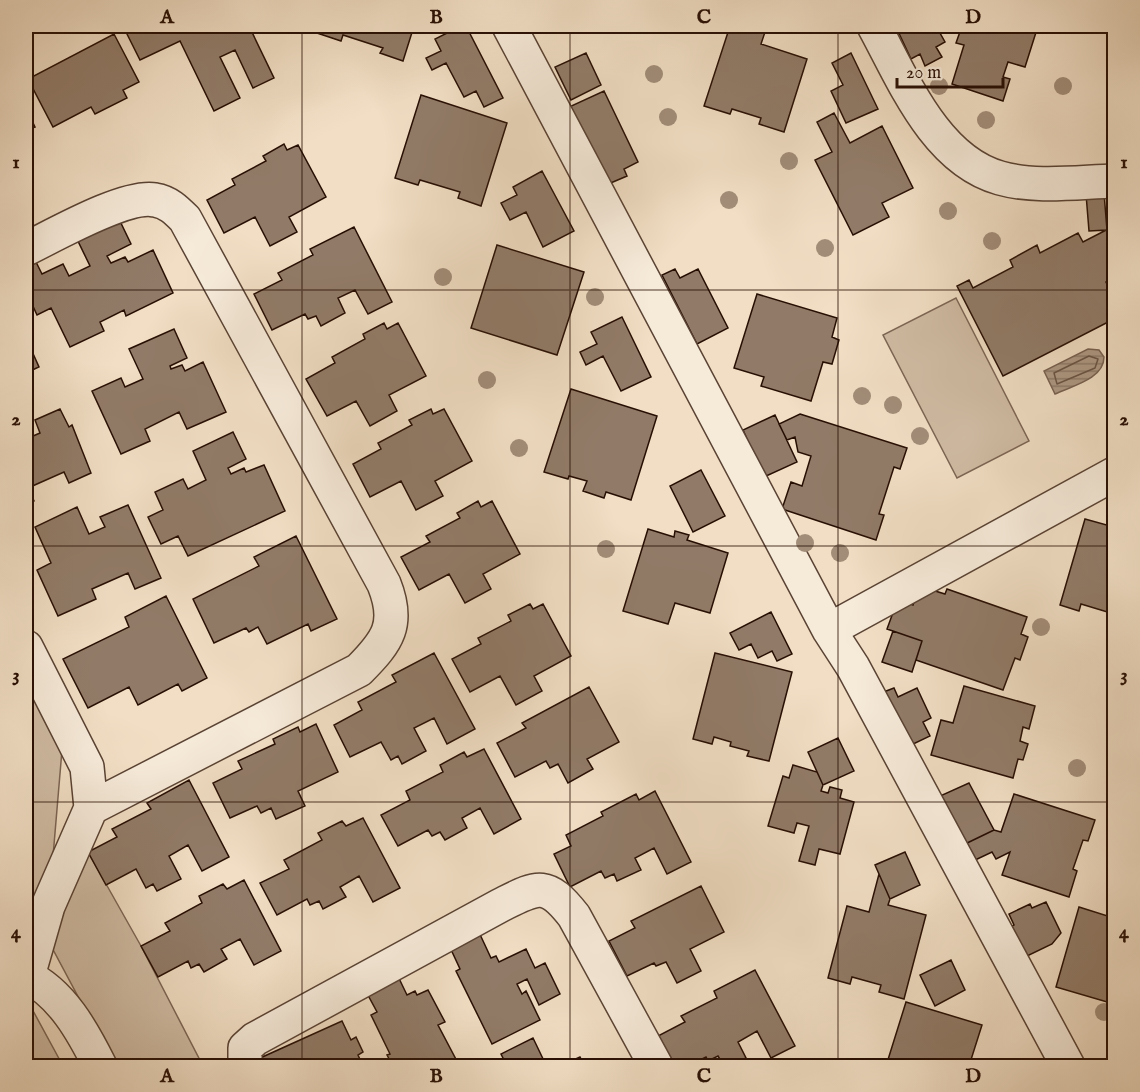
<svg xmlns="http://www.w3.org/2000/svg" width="1140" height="1092" font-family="'IM FELL English',serif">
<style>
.green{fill:#cfbba3;stroke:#7c6554;stroke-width:1.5}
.water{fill:url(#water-rules);stroke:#786150;stroke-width:1.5}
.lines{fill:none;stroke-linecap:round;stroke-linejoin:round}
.shore{stroke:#6a5444;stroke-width:1.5}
.building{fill:#917b68;stroke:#280f04;stroke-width:1.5}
.street-casing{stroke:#5a4334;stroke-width:36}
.street{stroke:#f6ead9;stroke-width:33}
.tree{fill:#a28d79}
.grid{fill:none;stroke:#280f04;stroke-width:1.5;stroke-opacity:0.55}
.neatline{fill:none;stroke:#280f04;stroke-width:2}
.grid-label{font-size:20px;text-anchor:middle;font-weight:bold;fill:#280f04}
</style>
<defs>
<pattern id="water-rules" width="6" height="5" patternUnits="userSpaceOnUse" patternTransform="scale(1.5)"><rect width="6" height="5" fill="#ad9883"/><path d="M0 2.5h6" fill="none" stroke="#8d7a69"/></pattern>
</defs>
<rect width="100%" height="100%" fill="#f1dec4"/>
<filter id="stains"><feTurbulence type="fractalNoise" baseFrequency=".00333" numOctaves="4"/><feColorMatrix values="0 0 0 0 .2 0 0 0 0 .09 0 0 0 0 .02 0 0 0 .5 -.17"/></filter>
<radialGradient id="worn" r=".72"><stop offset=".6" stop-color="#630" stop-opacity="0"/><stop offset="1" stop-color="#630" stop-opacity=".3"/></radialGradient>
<path class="green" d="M956,298l73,143 -72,37 -74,-143z
M26,679l36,71 -13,154 39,-52 53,94 62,120h-88l-66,-124 10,-15 -10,-21 -23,-4z
M26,1005l5,2 32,59h-37z"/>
<path class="water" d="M1088,349l11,1 5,7c0,22 -32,29 -49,37l-11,-23z"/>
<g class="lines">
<path class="shore" d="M1089,356l9,3 -3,9 -38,16 -3,-11z"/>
</g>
<path class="building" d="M123,26h126l25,52 -21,10 -18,-38 -15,7 20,41 -26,13 -34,-70 -40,19z
M320,26h94l-11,35 -23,-8 3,-5 -40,-13 -2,6 -24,-8z
M461,26h5l37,72 -19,9 -8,-16 -12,6 -18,-34 -14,7 -6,-12 15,-7 -6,-12z
M730,26h37l-6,18 46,15 -23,73 -25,-8 2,-6 -29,-9 -2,5 -26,-8z
M794,26h19l-15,7z
M904,26h32l9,16 -9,5 6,10 -17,9 -5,-12 -9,5 -14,-30z
M962,26h76l-13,41 -17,-5 -5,15 7,2 -7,22 -51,-17 12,-39 -8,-2z
M114,34l25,48 -16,8 4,8 -32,16 -4,-7 -38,20 -25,-48z
M586,53l15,32 -30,15 -16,-33z
M851,53l27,56 -32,14 -15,-32 12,-6 -11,-22z
M604,91l34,71 -14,7 3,7 -21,9 -37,-78z
M421,95l86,28 -26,83 -23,-8 2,-6 -40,-12 -2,5 -23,-7z
M26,108l9,19 -6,2 2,4 -5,3z
M834,113l16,30 32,-17 31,62 -31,15 7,14 -36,18 -38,-75 17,-8 -15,-30z
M284,144l3,6 11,-5 28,52 -37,20 8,15 -27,14 -15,-29 -31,16 -17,-33 28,-15 -3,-6 34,-18 -3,-5z
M542,171l32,60 -31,16 -17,-35 -16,8 -9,-17 16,-8 -4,-8z
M1104,193l3,37 -18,1 -3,-37z
M118,217l13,27 -24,12 4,7 14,-6 3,5 25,-12 20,43 -47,23 -2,-6 -24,12 4,9 -34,16 -19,-39 -14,7 -11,-24v-26l9,-5 7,14 21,-10 6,12 21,-10 -14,-29z
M1114,226v52l-8,4 8,16v21l-111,57 -46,-90 12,-6 4,8 40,-21 -3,-7 27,-15 3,8 38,-20 5,9z
M354,227l38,75 -24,12 -13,-24 -17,8 7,15 -24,13 -5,-10 -8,3 -3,-5 -33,16 -18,-36 28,-14 -4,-7 35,-18 -3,-6z
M497,245l87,27 -27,83 -86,-27z
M675,269l5,9 18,-9 30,59 -31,16 -35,-69z
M757,294l80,24 -5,19 7,3 -7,24 -9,-2 -12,39 -50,-15 3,-9 -30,-9z
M622,317l29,60 -30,14 -18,-35 -17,9 -6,-13 17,-8 -6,-12z
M384,323l3,6 11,-6 28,53 -37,19 8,16 -27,15 -14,-25 -29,15 -21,-37 29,-16 -3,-6 33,-18 -2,-5z
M174,329l13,29 -17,8 1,3 11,-4 3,6 18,-9 23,50 -39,17 -8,-17 -34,17 5,12 -29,13 -29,-63 29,-13 4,9 18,-8 -14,-30z
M26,338l13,29 -13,6z
M571,389l86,27 -26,84 -25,-8 -2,6 -21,-7 4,-10 -18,-5 -1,3 -24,-7z
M60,409l9,18 3,-2 19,48 -22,10 -5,-11 -36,16 6,13 -8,4v-66l14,-6 -5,-13z
M431,409l2,5 11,-5 28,52 -37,20 8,15 -27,14 -15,-29 -31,16 -17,-33 28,-15 -3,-6 34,-18 -3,-5z
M800,414l107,34 -7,21 -6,-2 -15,47 5,1 -8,25 -94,-31 9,-27 11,4 9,-30 -13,-4 -3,-15 -8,3 -8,-16z
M775,415l22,47 -33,15 -21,-47z
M233,432l13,27 -18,9 3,6 13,-6 2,4 18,-7 21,46 -97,45 -10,-20 -17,8 -13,-27 15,-7 -8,-18 28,-13 5,10 18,-9 -13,-29z
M701,470l24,46 -32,16 -23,-46z
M478,501l3,6 11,-6 28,53 -37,20 8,15 -26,14 -16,-29 -30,16 -18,-33 29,-15 -4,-6 34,-18 -3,-5z
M128,505l33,73 -26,11 -7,-16 -36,16 4,10 -38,17 -21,-46 14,-7 -16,-36 42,-20 12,27 16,-7 -5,-10z
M1085,519l29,8v87l-33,-10 -2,7 -19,-6z
M648,529l26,8 1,-6 14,4 -2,5 41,13 -18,60 -35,-10 -7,21 -45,-13z
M296,536l41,83 -26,12 -3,-7 -41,20 -9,-17 -9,5 -3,-4 -32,15 -21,-44 66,-33 -5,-9z
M919,586l26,8 2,-5 80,28 -6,17 7,3 -8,23 -5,-2 -12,32 -87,-30 6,-19 -35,-12 11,-30 15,6z
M166,596l41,82 -25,13 -4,-7 -40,21 -9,-18 -41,21 -25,-49 66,-32 -4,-10z
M530,604l3,5 10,-5 28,52 -37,20 8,15 -26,14 -16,-29 -30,16 -18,-33 29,-15 -3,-6 33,-17 -3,-6z
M771,612l21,42 -15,7 -5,-10 -14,7 -7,-14 -12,6 -9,-17z
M893,631l29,10 -10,31 -30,-10z
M434,653l41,76 -28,15 -13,-26 -20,10 12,23 -24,13 -4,-8 -7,4 -10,-18 -31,15 -16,-32 28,-15 -4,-8 38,-20 -4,-7z
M715,653l77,19 -23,89 -22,-5 2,-5 -19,-5 1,-4 -17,-5 -2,7 -19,-5z
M964,686l71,20 -6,23 -6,-2 -3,14 8,3 -5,16 -5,-1 -5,19 -82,-23 10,-35 12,3z
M589,687l30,55 -32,17 6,10 -25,14 -10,-19 -8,4 -4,-7 -31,16 -18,-34 29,-15 -4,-5z
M894,688l4,9 19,-9 14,30 -8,4 7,14 -23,11 -26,-54z
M316,724l22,48 -40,19 7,15 -29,13 -5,-11 -10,5 -4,-7 -27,12 -17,-35 29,-14 -4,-8 37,-17 -2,-5 25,-12 2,5z
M838,738l16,33 -31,14 -15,-33z
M484,749l37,70 -27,15 -14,-26 -18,10 5,10 -22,12 -5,-8 -8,4 -4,-6 -30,16 -17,-31 29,-15 -4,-9 37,-19 -3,-7 24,-13 3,5z
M793,765l24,7 6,13 -2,6 7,2 2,-6 12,3 -2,8 14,4 -14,52 -21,-5 -4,16 -16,-4 10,-35 -12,-3 -3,10 -26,-7 15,-50 6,2z
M189,780l40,77 -27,14 -14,-26 -19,11 12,23 -24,12 -4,-7 -7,4 -10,-19 -30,16 -18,-33 29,-15 -5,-8 39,-20 -4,-6z
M969,783l25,47 -31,15 -23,-49z
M655,791l36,71 -24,12 -13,-26 -19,10 6,12 -24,11 -3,-7 -9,4 -4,-7 -31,16 -16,-33 17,-8 -5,-11 37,-19 -2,-4 35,-18 3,6z
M1014,794l81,26 -7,21 -5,-1 -10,29 4,2 -8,26 -67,-22 8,-23 -14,7 -4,-7 -21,10 -8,-17 31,-15 7,2z
M363,818l37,70 -27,14 -14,-26 -19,11 6,10 -23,12 -4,-8 -9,4 -3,-6 -30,16 -17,-32 29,-14 -5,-9 38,-20 -4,-7 24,-12 4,5z
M905,852l15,33 -30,14 -15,-34z
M879,874l11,25 -2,6 38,10 -22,84 -25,-7 2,-7 -29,-8 -2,7 -22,-6 19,-72 22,6z
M244,880l37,71 -27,14 -14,-26 -19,10 6,10 -23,13 -5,-8 -8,4 -3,-7 -30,16 -17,-31 29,-15 -5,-8 37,-20 -3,-7 24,-12 4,5z
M701,886l23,46 -34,17 11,22 -24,12 -11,-21 -10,4 -2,-3 -27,13 -18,-35 26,-13 -4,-7z
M1046,902l15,31 -9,11 -27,13 -15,-30 4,-2 -5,-11 21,-10 2,4z
M1079,907l35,11v86l-58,-17z
M477,928l14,30 5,-2 3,6 27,-13 9,19 10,-5 15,31 -21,11 -12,-26 -10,5 5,10 4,-3 14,29 -48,24 -36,-73 4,-2 -12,-26z
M951,960l14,30 -30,16 -15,-31z
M394,968l13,27 8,-4 2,4 11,-5 17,32 -7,3 21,40 -66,1 -6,-11 3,-1 -19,-39 6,-3 -15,-28z
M755,970l40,76 -24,12 -14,-27 -19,11 8,16 -17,8h-5l-6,-10 -10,5 -2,-4 -18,9h-17l-15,-29 29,-15 -4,-6 36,-18 -3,-7z
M906,1002l76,23 -13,41h-83z
M342,1021l9,19 5,-3 7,15 -5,3 5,11h-102l-3,-7z
M533,1038l13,27 4,-2 2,3h-45l-6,-12z
M580,1057l5,9h-25z"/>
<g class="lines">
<defs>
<path id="street" d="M509,26l320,604 24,37 215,399
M874,26c29,53 61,134 126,152 35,10 78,4 114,3
M26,249c27,-13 100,-55 129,-49 13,2 21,10 30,19l199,365c16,40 4,57 -25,86l-268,138
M829,630l285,-156
M26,647l61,120 4,41 -43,98 -20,70
M26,976c36,17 57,56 74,90
M245,1066v-18l10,-9 246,-134c36,-18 45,-25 73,11l82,150"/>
</defs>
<use href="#street" class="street-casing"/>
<use href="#street" class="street"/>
</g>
<g class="tree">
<circle cx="654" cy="74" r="9"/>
<circle cx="939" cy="86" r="9"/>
<circle cx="1063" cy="86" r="9"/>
<circle cx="668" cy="117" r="9"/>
<circle cx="986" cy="120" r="9"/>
<circle cx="789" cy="161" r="9"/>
<circle cx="729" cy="200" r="9"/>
<circle cx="948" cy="211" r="9"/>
<circle cx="992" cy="241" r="9"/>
<circle cx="825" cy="248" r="9"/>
<circle cx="443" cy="277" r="9"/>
<circle cx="595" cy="297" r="9"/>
<circle cx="487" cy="380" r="9"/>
<circle cx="862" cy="396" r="9"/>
<circle cx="893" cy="405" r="9"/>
<circle cx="920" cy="436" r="9"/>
<circle cx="519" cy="448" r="9"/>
<circle cx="805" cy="543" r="9"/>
<circle cx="606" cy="549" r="9"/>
<circle cx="840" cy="553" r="9"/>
<circle cx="1041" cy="627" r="9"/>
<circle cx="1077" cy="768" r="9"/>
<circle cx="1104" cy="1012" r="9"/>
</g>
<path class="grid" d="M302,26v1040M570,26v1040M838,26v1040M26,290h1088M26,546h1088M26,802h1088"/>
<rect width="1140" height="1092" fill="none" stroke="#f1dec4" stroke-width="66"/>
<path d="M897 78v9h106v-9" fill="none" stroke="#280f04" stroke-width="3"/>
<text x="906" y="78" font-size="18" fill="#280f04" stroke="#f6ead9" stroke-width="4.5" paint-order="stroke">20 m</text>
<rect x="33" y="33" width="1074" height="1026" class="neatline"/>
<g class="grid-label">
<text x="167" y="23">A</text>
<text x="436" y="23">B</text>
<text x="704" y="23">C</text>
<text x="973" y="23">D</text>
<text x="16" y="168">1</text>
<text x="1124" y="168">1</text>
<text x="16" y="425">2</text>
<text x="1124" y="425">2</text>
<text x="16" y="681">3</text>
<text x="1124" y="681">3</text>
<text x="16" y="938">4</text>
<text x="1124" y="938">4</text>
<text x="167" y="1082">A</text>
<text x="436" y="1082">B</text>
<text x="704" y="1082">C</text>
<text x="973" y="1082">D</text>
</g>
<rect width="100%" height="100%" filter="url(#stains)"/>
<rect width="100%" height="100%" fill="url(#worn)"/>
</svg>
